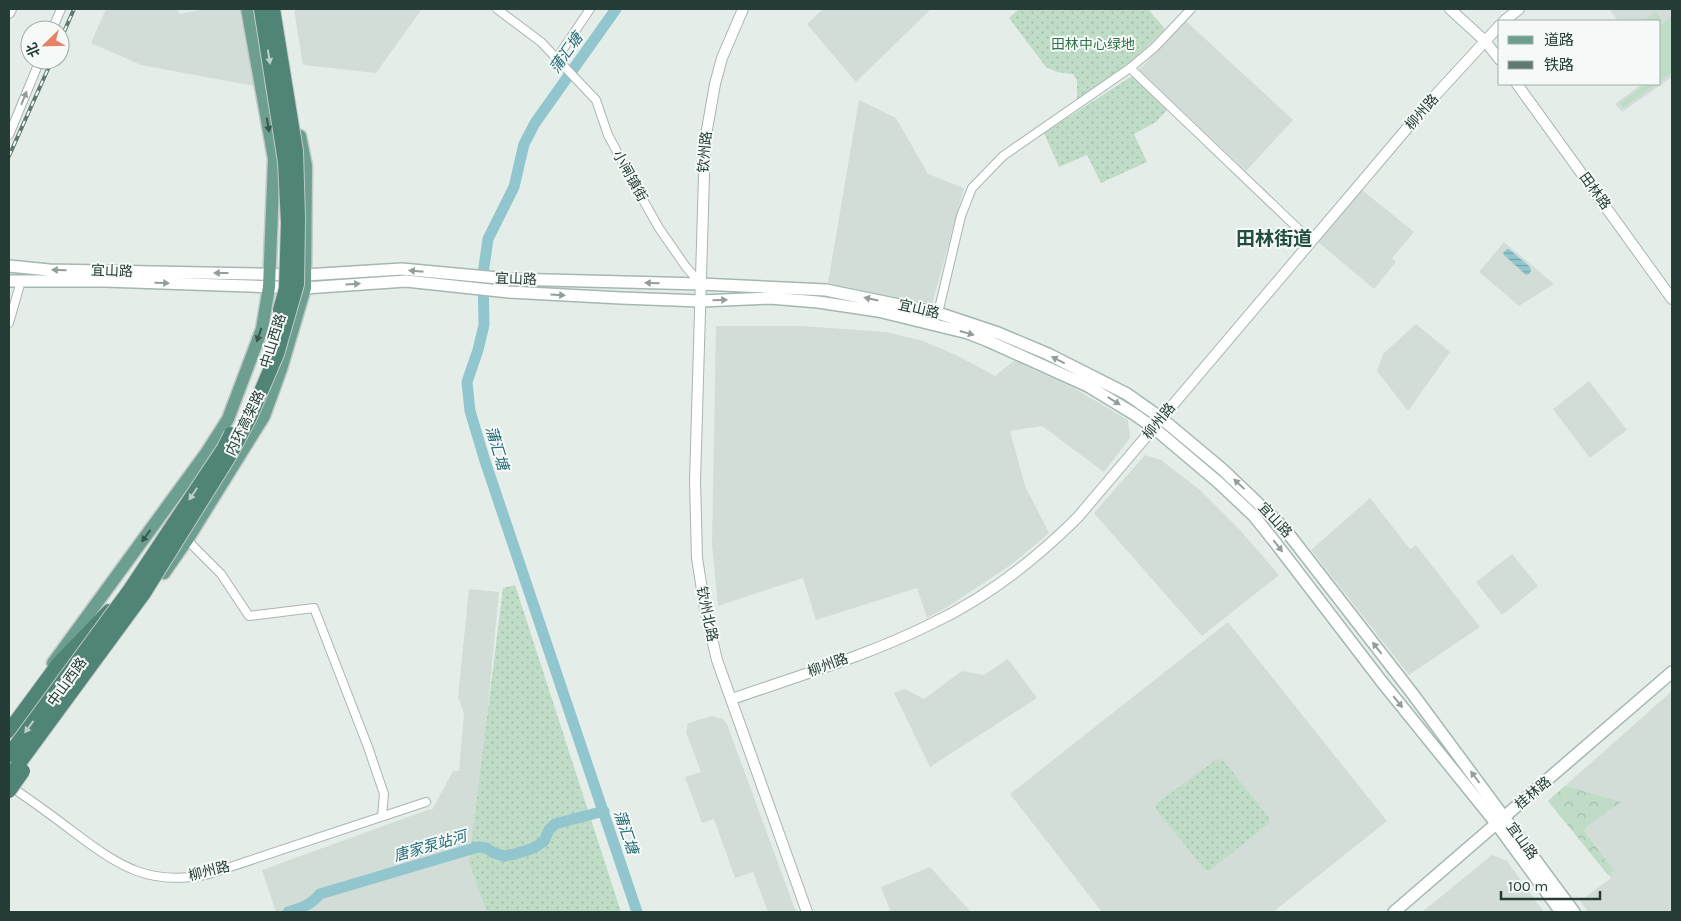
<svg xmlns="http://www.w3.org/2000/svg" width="1681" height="921" font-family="Karla,'Noto Sans SC',sans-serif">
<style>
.built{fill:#d3ddd8}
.grass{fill:url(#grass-dots)}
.forest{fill:url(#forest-crowns)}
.garden{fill:#bfdcc6}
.water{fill:url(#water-rules)}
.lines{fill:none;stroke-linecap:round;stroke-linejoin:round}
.river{stroke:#91c6ce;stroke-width:11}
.minor-casing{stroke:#a8b5b0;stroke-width:10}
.tertiary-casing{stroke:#a8b5b0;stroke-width:12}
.secondary-casing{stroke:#a4b8b0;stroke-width:14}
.primary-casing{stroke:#c2c9c7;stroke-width:15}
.trunk-casing{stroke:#c2c9c7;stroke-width:16}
.minor{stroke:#fff;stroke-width:8}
.tertiary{stroke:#fff;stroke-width:10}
.secondary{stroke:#fff;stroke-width:11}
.primary{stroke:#6c9f90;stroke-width:12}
.trunk{stroke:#508476;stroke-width:14}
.rail-casing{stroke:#607971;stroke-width:4}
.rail{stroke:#f5f9f7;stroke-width:2;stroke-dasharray:5.5;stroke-linecap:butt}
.trunk-bridge-casing{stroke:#c2c9c7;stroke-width:16;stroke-linecap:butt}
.trunk-bridge{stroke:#508476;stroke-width:14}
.oneway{fill:#bbd0ca}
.oneway2{fill:#929e9a}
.oneway3{fill:#37564c}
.labels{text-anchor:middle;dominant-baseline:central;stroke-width:4;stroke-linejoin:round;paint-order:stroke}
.park-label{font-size:14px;fill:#327248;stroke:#f5f9f7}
.street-label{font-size:14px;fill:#253d36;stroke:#f5f9f7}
.water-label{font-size:15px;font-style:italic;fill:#236b76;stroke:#f5f9f7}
.district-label{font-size:19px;font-weight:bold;fill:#224e42;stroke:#f5f9f7}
</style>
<defs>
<pattern id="grass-dots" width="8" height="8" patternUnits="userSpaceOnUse" patternTransform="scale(1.25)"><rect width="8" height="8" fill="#bfdcc6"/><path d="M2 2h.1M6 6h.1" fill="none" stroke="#a4beab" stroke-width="1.8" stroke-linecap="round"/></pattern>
<pattern id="forest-crowns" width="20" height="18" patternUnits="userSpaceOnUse" patternTransform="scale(1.25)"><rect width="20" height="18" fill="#bfdcc6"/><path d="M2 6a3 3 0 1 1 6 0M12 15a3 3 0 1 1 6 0" fill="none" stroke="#a4beab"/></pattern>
<pattern id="water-rules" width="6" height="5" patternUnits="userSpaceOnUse" patternTransform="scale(1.25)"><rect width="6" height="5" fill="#91c6ce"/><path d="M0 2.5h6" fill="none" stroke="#76a2a8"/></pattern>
</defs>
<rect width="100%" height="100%" fill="#e5ede9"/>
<path class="built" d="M106,9h72l1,5 26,-5h34l15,77 -113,-21 -50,-22z
M294,9h128l-46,64 -73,-8z
M823,9h108l-75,73 -49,-58z
M1609,9h63v68l-50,35 -7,-8 27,-20h18v-63h-42z
M1186,21l107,99 -47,51 -107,-101z
M859,100l37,18 32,56 36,14 -32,117 -104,-22z
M1362,190l52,42 -22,26 4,4 -22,27 -56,-47z
M1504,242l50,42 -35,22 -40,-34z
M1416,324l34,28 -42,59 -31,-40 6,-17z
M716,326h85l86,6 36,9 33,14 39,21 21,-17 11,8 45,20 56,33 2,18 -26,34 -62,-46 -32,5 15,55 24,47 -37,31 -63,42 -22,12 -10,-30 -101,32 -13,-42 -85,28 -6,-61z
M1589,381l38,49 -37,28 -37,-49z
M1145,455l16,5 39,30 40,40 39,45 -77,61 -108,-123z
M1370,498l40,51 6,-4 64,82 -71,48 -98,-125z
M1512,554l26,32 -36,29 -26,-33z
M469,589l30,3 -26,270 17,50h-214l-14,-42 168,-61 2,1 21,-39h6l5,-58 -6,-16z
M1228,622l159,199 -114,91h-171l-92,-118z
M1008,659l29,39 -107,69 -36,-74 11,-4 19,10 38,-28 22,4z
M1672,691v221h-84l-8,-11 31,-23 -63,-77z
M712,716l11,3 4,5 69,188h-28l-15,-40 -18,6 -21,-59 -12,4 -17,-46 16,-5 -15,-40 2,-9z
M1492,855l15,6 37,51h-122z
M930,867l41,45h-80l-10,-25z"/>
<path class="grass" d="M1019,9h129l17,20 -31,31 -57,40v-20l-4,-6 -16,-2 -11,-5 -37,-49z
M1132,76l36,33 -12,13 -22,12 13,28 -46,21 -14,-28 -28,12 -15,-34z
M515,585l106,327h-134l-18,-50 34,-274z
M1217,759l6,1 46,58 -1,6 -59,47 -4,-1 -49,-61v-5z"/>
<path class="forest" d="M1565,786l56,16 -34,24 -3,5 30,40 -6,4 -60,-74z"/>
<path class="garden" d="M1656,12l6,9 -2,1v-1h-17z
M1672,16v56l-12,9v-55z
M1646,84h11l-34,24 -3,-5z"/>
<path class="water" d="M1507,249h2l21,18 1,4 -2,3 -3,1 -22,-20 -1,-2z"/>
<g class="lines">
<path class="river" d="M616,9l-81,114 -11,21 -10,43 -26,52 -5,35 1,51 -6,25 -11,32 3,29 15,50 152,451
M288,912c13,-4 23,-7 32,-18l158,-47 8,1 8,5 10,3 11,-2 19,-6 10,-7 5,-11 6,-6 49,-13"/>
<defs>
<path id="minor" d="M497,9l44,33 55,58 12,35 34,63 17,30 27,39 15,17
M52,30l9,-21
M557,58l33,-49
M1130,68l181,173
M9,135l31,-75
M938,313l23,-97 11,-28 31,-32 127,-88 24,-20 37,-39
M9,323l12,-42
M187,540l34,34 28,42 65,-8 54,139 16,47 -2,22
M10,786c22,15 44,31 65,47 45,34 76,54 134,41l217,-72"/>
<path id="tertiary" d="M743,9l-21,49 -7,26 -10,57 -10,340 2,77 8,51 12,51 90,252
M1450,9l35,32 15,19
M9,13l2,-4
M1504,21l15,-12
M1517,84l155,215
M732,699c66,-23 137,-44 199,-75 55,-26 104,-64 147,-107l353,-417 69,-75"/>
<path id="secondary" d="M9,266l40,4 256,5 97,-6 107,10 192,5 125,6 112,23 60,20 50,21 79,40 34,24 61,51 62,59 128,165 162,219
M9,281h96l200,7 101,-7 103,11 112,6 80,3 69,-3 48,4 60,9 90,22 18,7 102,46 46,28 20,14 65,55 35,33 20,25 108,141 114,141 65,89
M1394,912l278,-240"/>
<path id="primary" d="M164,573l23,-33 77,-124 17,-47 24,-81 1,-122 -6,-30
M53,663l154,-211 21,-33 34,-90 7,-42 5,-128 -27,-150"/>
<path id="trunk" d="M9,731l50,-68 50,-52"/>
</defs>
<use href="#minor" class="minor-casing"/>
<use href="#tertiary" class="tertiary-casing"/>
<use href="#secondary" class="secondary-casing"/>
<use href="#primary" class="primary-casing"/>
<use href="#trunk" class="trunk-casing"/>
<use href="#minor" class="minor"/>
<use href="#tertiary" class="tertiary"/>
<use href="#secondary" class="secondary"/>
<use href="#primary" class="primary"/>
<use href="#trunk" class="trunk"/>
<defs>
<path id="rail" d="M60,41l14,-32
M9,156l43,-96"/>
</defs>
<use href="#rail" class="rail-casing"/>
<use href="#rail" class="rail"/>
<defs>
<path id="trunk-bridge" d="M261,9l24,153 3,61 -2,66 -6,21
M9,755l120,-164 95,-143 7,-14
M9,777l135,-184 86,-138 20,-38 27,-63 20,-70 1,-65 -2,-68 -23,-142
M9,791l14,-20"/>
</defs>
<use href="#trunk-bridge" class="trunk-bridge-casing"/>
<use href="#trunk-bridge" class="trunk-bridge"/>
</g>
<defs><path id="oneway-solid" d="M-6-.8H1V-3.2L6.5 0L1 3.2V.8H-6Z" transform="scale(1.25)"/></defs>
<g class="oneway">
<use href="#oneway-solid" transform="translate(269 57) rotate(81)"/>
<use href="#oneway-solid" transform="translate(193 494) rotate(124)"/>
<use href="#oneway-solid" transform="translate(29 727) rotate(126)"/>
</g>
<g class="oneway2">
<use href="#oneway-solid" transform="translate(24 98) rotate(-68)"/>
<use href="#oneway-solid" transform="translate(59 270) rotate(-179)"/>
<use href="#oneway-solid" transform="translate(416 271) rotate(-175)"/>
<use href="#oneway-solid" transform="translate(221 273) rotate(-180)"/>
<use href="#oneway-solid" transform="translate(162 283) rotate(2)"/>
<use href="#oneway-solid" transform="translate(652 283) rotate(-178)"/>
<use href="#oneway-solid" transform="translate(353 284) rotate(-4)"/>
<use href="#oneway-solid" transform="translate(558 295) rotate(3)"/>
<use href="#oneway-solid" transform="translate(871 299) rotate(-168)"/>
<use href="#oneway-solid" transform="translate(720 300) rotate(-2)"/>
<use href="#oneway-solid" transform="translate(967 333) rotate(16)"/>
<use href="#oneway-solid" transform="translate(1058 360) rotate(-153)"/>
<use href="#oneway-solid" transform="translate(1114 401) rotate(32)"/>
<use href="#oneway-solid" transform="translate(1239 484) rotate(-137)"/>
<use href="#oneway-solid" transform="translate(1278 546) rotate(52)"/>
<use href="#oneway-solid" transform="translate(1377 648) rotate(-128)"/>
<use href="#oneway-solid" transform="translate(1398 702) rotate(51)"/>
<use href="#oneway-solid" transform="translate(1475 777) rotate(-127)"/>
</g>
<g class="oneway3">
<use href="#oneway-solid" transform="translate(268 125) rotate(80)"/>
<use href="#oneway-solid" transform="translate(259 335) rotate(109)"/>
<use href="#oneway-solid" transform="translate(146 536) rotate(126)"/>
</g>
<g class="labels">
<g class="park-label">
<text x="1093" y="44">田林中心绿地</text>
</g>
<g class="street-label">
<text transform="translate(1422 112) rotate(-49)">柳州路</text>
<text transform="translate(705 152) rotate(-85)">钦州路</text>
<text transform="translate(630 176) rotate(61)">小闸镇街</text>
<text transform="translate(1595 191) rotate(54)">田林路</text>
<text transform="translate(112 271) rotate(2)">宜山路</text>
<text transform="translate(516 279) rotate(2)">宜山路</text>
<text transform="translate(919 309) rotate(13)">宜山路</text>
<text transform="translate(273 341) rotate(-73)">中山西路</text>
<text transform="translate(1159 421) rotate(-51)">柳州路</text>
<text transform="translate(245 423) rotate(-64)">内环高架路</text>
<text transform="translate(1275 520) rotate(47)">宜山路</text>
<text transform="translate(707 614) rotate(78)">钦州北路</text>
<text transform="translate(828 665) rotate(-20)">柳州路</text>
<text transform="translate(67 682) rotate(-54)">中山西路</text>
<text transform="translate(1533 793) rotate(-40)">桂林路</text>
<text transform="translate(1522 841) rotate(54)">宜山路</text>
<text transform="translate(209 871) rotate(-14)">柳州路</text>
</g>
<g class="water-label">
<text transform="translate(566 53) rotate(-55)">蒲汇塘</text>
<text transform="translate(497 448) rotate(73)">蒲汇塘</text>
<text transform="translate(626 832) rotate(71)">蒲汇塘</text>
<text transform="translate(430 846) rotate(-16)">唐家泵站河</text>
</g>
<g class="district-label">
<text x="1274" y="239">田林街道</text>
</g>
</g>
<rect width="1681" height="921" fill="none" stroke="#253d36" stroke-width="20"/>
<rect x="1498" y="20" width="162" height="65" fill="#f5f9f7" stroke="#a2aeaa"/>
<rect x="1508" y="36" width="25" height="8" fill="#6c9f90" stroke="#a2aeaa"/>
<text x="1544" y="45" font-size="15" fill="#253d36">道路</text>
<rect x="1508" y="61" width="25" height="8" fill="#607971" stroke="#a2aeaa"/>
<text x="1544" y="70" font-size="15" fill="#253d36">铁路</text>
<g transform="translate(45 45) rotate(247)"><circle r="24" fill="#f5f9f7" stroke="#a2aeaa"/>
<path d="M0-4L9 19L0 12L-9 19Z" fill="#e88267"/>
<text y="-8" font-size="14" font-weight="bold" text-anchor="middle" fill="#253d36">北</text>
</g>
<path d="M1501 891v8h99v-8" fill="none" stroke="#253d36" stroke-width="2.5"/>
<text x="1508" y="891" font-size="15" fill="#253d36" stroke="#f5f9f7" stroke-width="4" paint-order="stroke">100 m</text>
</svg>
